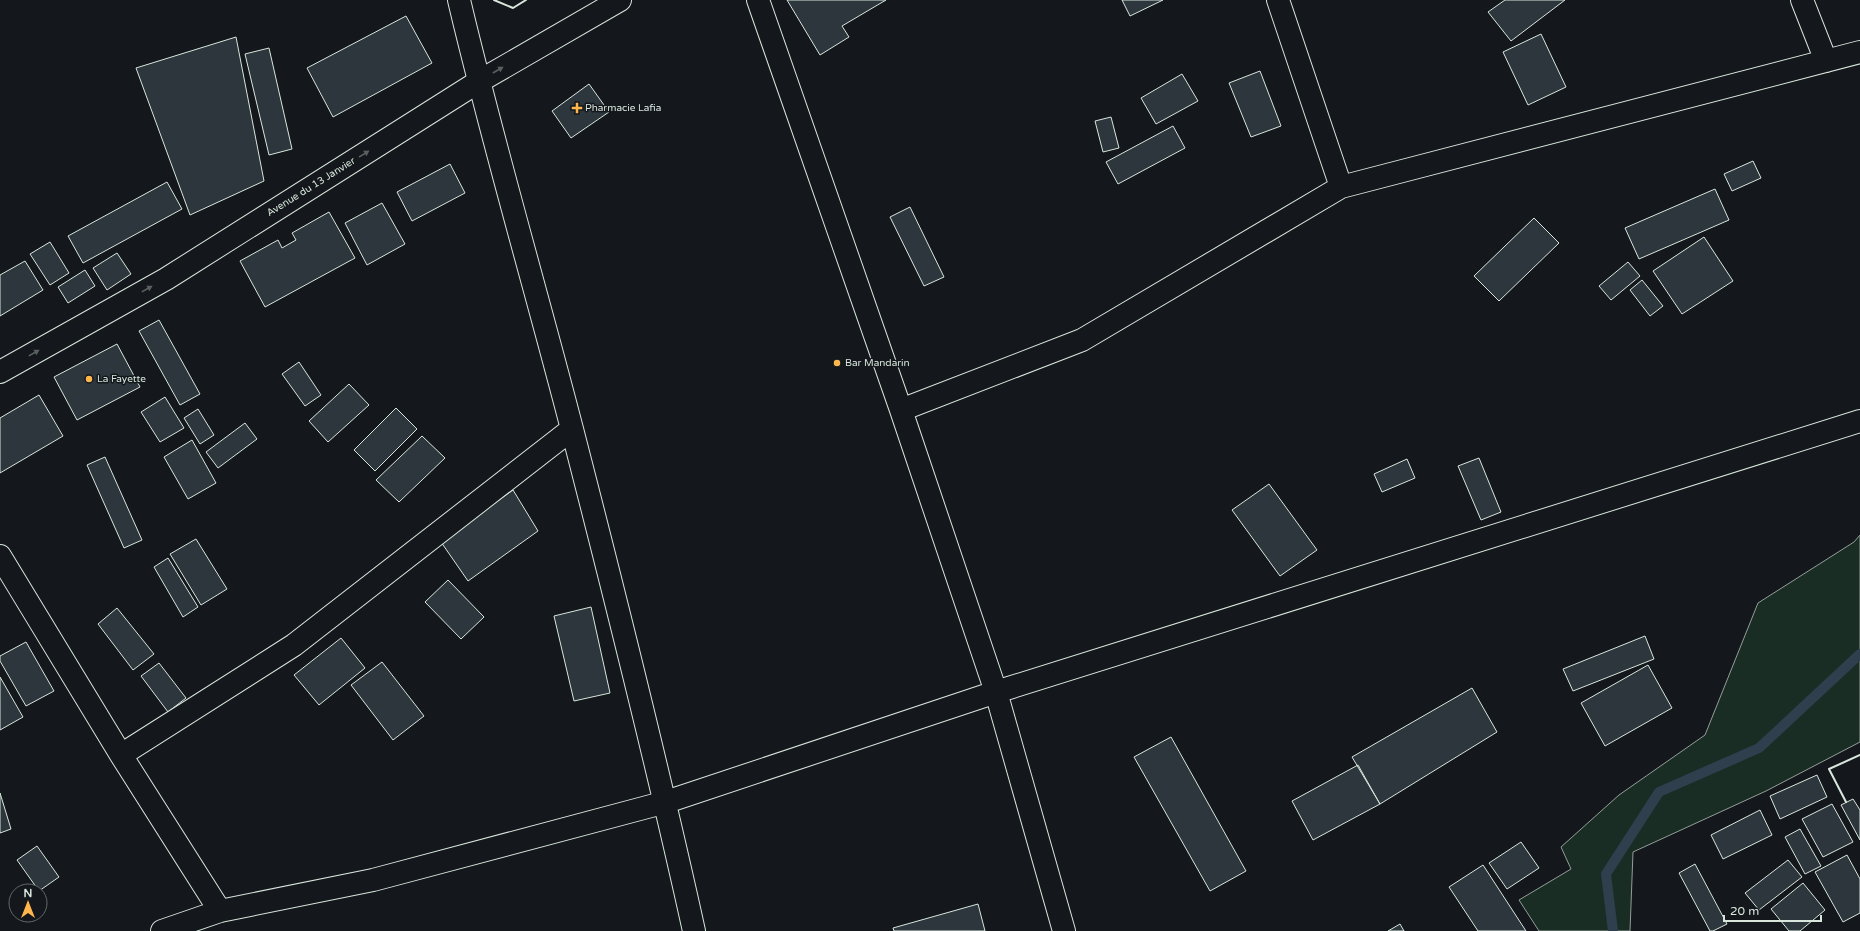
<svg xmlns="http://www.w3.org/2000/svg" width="1860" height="931" font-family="'Varela Round',sans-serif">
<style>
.green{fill:#1a2d24;stroke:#939e99}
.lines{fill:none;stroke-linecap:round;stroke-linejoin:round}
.stream{stroke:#2f3f4d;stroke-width:10}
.building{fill:#2c363c;stroke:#d8e6dc}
.minor-casing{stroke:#d8e6dc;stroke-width:24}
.major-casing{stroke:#d8e6dc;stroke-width:24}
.minor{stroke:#14181c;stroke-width:22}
.major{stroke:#14181c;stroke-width:22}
.wall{stroke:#d8e6dc;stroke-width:2}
.oneway{fill:#59605f}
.poi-dot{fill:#ffb74d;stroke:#14181c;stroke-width:1.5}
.labels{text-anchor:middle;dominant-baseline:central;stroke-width:3;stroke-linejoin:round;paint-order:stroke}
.poi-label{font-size:10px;fill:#d8e6dc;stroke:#14181c;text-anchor:start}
.street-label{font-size:10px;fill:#d8e6dc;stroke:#14181c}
</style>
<rect width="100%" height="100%" fill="#14181c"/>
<path class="green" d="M1860,535v207l-94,49 -133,61 -3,79h-91l-20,-31 52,-31 -10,-22 58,-52 86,-60 53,-132 96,-61z"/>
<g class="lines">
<path class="stream" d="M1613,931l-7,-57 53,-82 100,-44 101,-94"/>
</g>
<path class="building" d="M787,0h99l-44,26 7,11 -29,18z
M1122,0h41l-33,16z
M1505,0h60l-54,41 -23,-29z
M406,16l26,47 -99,54 -26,-49z
M1541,34l25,53 -38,18 -25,-53z
M236,37l28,144 -74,34 -54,-147z
M269,48l23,101 -23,6 -24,-101z
M1260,71l21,55 -30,11 -22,-54z
M1182,74l16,27 -42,23 -15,-26z
M589,84l20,28 -38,26 -19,-27z
M1111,117l8,31 -16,4 -8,-31z
M1173,126l12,22 -67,36 -12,-22z
M1753,161l8,17 -29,13 -8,-17z
M450,164l15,29 -53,28 -15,-29z
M167,182l15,27 -99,54 -15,-27z
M1715,189l14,31 -90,39 -14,-31z
M382,203l23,41 -38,21 -22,-42z
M910,207l34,70 -20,9 -34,-69z
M329,212l26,46 -90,49 -25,-46 38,-21 4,8 14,-8 -4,-7z
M1534,218l25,25 -60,58 -25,-25z
M1704,237l29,44 -51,33 -29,-43z
M50,242l19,31 -19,12 -20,-31z
M117,253l14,21 -24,16 -14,-22z
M25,261l18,29 -43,26v-41z
M1628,262l12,14 -29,24 -12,-14z
M85,270l10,16 -27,17 -10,-16z
M1642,280l21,26 -13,10 -20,-26z
M159,320l41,74 -20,11 -41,-74z
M117,344l23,43 -63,33 -23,-43z
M299,362l22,33 -16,11 -23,-32z
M349,384l20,21 -41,37 -19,-21z
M39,395l24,41 -63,37v-55z
M165,397l19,31 -24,14 -19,-30z
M396,408l21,21 -42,42 -21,-21z
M198,409l16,26 -14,9 -16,-26z
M245,423l12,16 -39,29 -12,-16z
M422,436l23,22 -46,44 -23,-22z
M192,440l24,43 -28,16 -24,-42z
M105,457l37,83 -18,8 -37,-83z
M1479,458l22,54 -20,8 -23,-54z
M1407,459l8,19 -33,14 -8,-18z
M1269,484l48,66 -37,26 -48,-66z
M513,490l25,41 -70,50 -27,-39z
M196,539l31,50 -26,16 -31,-51z
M168,558l30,49 -15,10 -29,-50z
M448,580l36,37 -23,22 -36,-37z
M591,607l19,86 -36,8 -20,-85z
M117,608l37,46 -21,16 -35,-46z
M1645,636l9,23 -81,32 -10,-22z
M341,638l24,30 -46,37 -25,-30z
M26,642l28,49 -28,15 -26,-45v-5z
M382,662l42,54 -31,24 -42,-55z
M159,663l27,35 -18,14 -27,-36z
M1648,665l24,43 -67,38 -24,-43z
M0,677l23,40 -23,13z
M1472,688l25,44 -117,72 -28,-47z
M1171,737l75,134 -36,20 -76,-134z
M1358,765l22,39 -67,36 -21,-39z
M1817,775l10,22 -47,22 -10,-23z
M0,793l11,36 -11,4z
M1853,799l7,11v30l-19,-35z
M1832,804l21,38 -30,15 -21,-38z
M1760,810l12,25 -49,24 -12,-24z
M1800,829l21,37 -16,8 -20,-37z
M1521,842l18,26 -32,21 -18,-26z
M37,846l22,31 -20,14 -22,-31z
M1847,855l13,24v34l-17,9 -28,-50z
M1788,860l14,17 -43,33 -14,-17z
M1695,864l32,60 -14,7h-3l-31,-58z
M1483,865l43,66h-48l-29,-44z
M1803,883l22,27 -25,21h-11l-18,-22z
M978,904l7,27h-91l-1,-3z
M1400,924l4,7h-16z"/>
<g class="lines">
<defs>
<path id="minor" d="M459,0c34,144 76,286 113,429 43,167 85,334 122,502
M758,0l143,410 95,282 68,239
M1278,0l63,187
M1802,0l24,61
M901,410l181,-70 259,-153 519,-135
M0,556l121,199 99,156
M121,755l173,-110 278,-216
M162,931l58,-20 153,-31 293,-78 330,-110 864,-271"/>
<path id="major" d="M0,372l166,-93 312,-197 142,-82"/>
</defs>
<use href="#minor" class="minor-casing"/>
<use href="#major" class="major-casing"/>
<use href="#minor" class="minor"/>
<use href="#major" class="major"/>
<path class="wall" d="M494,0l19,8 13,-8
M1846,802l-17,-33 31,-14"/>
</g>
<defs><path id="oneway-solid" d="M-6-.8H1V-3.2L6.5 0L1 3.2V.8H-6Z"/></defs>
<g class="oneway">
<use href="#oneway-solid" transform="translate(498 70) rotate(-30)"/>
<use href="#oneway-solid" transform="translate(364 154) rotate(-32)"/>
<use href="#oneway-solid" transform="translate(147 289) rotate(-29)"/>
<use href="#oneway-solid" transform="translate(34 353) rotate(-29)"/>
</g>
<g class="poi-dot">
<path d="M575 102h4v4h4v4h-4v4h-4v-4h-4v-4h4z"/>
<circle cx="837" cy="363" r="4"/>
<circle cx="89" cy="379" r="4"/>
</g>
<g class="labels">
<g class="poi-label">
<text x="585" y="108">Pharmacie Lafia</text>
<text x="845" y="363">Bar Mandarin</text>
<text x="97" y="379">La Fayette</text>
</g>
<g class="street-label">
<text transform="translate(311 187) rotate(-32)">Avenue du 13 Janvier</text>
</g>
</g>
<g transform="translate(28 903)"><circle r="19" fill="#14181c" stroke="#626a69"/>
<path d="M0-3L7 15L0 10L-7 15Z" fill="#ffb74d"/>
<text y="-6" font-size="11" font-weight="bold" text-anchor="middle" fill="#d8e6dc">N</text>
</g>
<path d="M1724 915v6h97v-6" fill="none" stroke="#d8e6dc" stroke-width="2"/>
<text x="1730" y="915" font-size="12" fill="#d8e6dc" stroke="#14181c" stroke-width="3" paint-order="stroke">20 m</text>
</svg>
